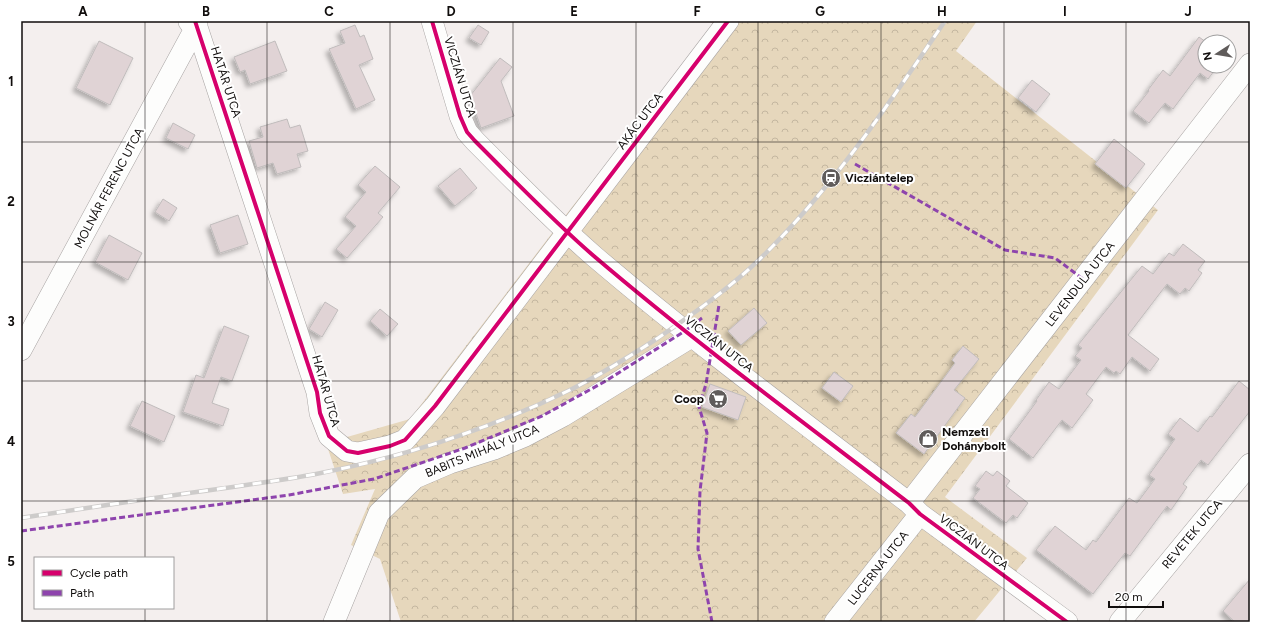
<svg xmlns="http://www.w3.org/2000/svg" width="1271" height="643" font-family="Figtree,sans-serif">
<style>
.forest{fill:url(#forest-crowns)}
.building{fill:#e0d3d5;stroke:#c0bcbc;filter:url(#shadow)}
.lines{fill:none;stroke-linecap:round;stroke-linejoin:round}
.minor-casing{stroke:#a8a4a3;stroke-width:22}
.minor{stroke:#fdfdfc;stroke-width:21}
.rail-casing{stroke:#cdcbca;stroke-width:4.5}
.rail{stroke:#fff;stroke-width:3;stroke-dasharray:9;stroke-linecap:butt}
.quiet{stroke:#8e44ad;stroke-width:3;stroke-dasharray:6 3;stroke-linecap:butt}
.cycleway-casing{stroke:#fff;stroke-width:6}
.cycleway{stroke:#d6006c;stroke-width:4}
.grid{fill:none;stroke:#100d0c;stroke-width:1;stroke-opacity:0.55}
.labels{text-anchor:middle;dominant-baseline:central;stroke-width:4;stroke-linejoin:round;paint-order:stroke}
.street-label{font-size:12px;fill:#100d0c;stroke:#fff}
.poi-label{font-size:12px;font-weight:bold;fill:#100d0c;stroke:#fff;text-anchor:start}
.neatline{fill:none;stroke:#100d0c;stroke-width:1.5}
.grid-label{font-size:13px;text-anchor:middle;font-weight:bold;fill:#100d0c}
</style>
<defs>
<pattern id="forest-crowns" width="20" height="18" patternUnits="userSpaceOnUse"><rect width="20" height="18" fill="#e6d7bc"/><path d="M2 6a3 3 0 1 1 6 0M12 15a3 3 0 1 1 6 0" fill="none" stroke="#c4b7a0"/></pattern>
<filter id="shadow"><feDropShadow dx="-3.5" dy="3.5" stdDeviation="2" flood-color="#0004"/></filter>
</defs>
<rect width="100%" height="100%" fill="#f4efee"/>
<path class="forest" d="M710,21h267l-21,30 202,159 -213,287 82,61 -53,64h-573l-21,-63 -29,-14 24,-56 -32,5 -17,-51 84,-24 162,-212 144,-180z"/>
<path class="building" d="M355,25l5,12 4,-2 9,24 -14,6 16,35 -19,9 -27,-60 16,-6 -5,-12z
M478,25l11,7 -8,13 -12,-7z
M1199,37l7,5 -1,24h13l-10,13 -8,-6 -27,36 -8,-6 -16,20 -16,-12 16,-20 -1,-1 15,-20 7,6z
M99,41l34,17 -23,47 -34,-17z
M275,41l12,30 -37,13 -5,-14 -5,2 -6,-15z
M500,58l12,9 -11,14 13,35 -33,12 -11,-32z
M1032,80l18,14 -14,18 -18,-14z
M287,119l3,9 10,-3 8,26 -11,3 4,13 -24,7 -4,-11 -16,5 -8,-27 14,-4 -3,-10z
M173,123l22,12 -7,14 -22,-11z
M1114,139l31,25 -19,24 -31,-24z
M375,166l25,21 -22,26 5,4 -36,41 -11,-9 20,-23 -11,-9 21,-25 -8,-7z
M460,168l17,20 -22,18 -17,-20z
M163,199l14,9 -8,13 -14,-9z
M238,215l10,29 -28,9 -10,-28z
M109,235l33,18 -14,27 -33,-18z
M1183,244l22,17 -7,9 4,3 -13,18 -4,-3 -5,6 -13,-10 -39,51 31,24 -9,12 -18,-14 -12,17 -4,-3 -2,2 -8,-6 -20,27 7,6 -21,28 -10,-8 -29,38 -24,-19 28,-38 -1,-1 13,-18 10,7 22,-29 -6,-4 7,-8 -4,-3 64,-79 11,8 16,-21 5,3z
M325,302l13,8 -16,27 -13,-8z
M754,308l13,15 -26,22 -13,-14z
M380,309l18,15 -11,12 -17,-15z
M224,326l25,10 -17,45 -11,-4 -9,26 17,6 -6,17 -40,-14 13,-37 8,3z
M963,346l16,13 -25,31 11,8 -41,56 -28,-21 15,-19 4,3 40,-54 -3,-3z
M834,372l19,14 -12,16 -19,-14z
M1239,381l11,9v21l-42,54 -7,-5 -18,24 4,3 -16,23 -4,-4 -37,50 -5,-3 -32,41 -57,-44 19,-24 31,24 7,-10 3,2 33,-44 8,5 18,-24 -6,-4 26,-36 -7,-5 12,-16 18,14 12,-16 2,1z
M710,384l36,13 -8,23 -36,-13z
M142,401l33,15 -11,26 -34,-16z
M986,471l7,5 4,-5 13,10 -4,5 22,17 -11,15 -4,-3 -7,8 -33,-25 7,-9 -5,-3z
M1250,579v43h-15l-12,-11z"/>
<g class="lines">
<defs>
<path id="minor" d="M195,21l122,371 3,21 9,23 18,15 11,2 32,-7 15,-6 30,-34 293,-385
M432,21l28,95 7,16 8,9c39,39 78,80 120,116 101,86 208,165 314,246l11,11 147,108
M21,350l176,-325 -8,-3
M909,503l341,-439
M334,622l45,-109 36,-35 35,-15 44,-14 31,-13 38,-20 130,-80
M835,622l85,-108
M1120,622l130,-158"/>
</defs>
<use href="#minor" class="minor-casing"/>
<use href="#minor" class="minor"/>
<defs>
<path id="rail" d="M21,518c66,-10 131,-20 197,-29 33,-5 66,-9 98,-15 88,-17 176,-46 256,-85 30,-15 58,-33 86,-51 38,-26 76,-53 108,-85 70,-70 124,-151 179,-232"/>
</defs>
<use href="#rail" class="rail-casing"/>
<use href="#rail" class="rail"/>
<path class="quiet" d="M855,164l150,86 50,8 28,21
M21,531l268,-36 85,-16 91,-31 77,-32 62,-34 81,-51 17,-13
M712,622l-14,-73 2,-58 7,-58 -8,-26 7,-23 13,-79"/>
<defs>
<path id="cycleway" d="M195,21l122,371 3,21 9,23 18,15 11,2 32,-7 15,-6 30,-34 293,-385
M432,21l28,95 7,16 8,9c39,39 78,80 120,116 101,86 208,165 314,246l11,11 147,108"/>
</defs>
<use href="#cycleway" class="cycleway-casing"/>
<use href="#cycleway" class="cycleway"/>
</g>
<path class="grid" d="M145,21v537M267,21v601M390,21v601M513,21v601M636,21v601M758,21v601M881,21v601M1004,21v601M1126,21v601M21,142h1229M21,262h1229M21,381h1229M21,501h1229M145,608v14"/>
<defs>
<symbol id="station-disc" viewBox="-11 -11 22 22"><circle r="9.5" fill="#605c5b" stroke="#fff"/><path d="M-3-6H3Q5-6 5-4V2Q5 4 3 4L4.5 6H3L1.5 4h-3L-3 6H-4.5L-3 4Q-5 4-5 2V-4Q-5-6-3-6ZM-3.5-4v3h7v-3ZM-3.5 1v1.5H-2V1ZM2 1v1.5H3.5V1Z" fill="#fff"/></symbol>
<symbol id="supermarket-disc" viewBox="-11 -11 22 22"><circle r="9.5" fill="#605c5b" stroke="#fff"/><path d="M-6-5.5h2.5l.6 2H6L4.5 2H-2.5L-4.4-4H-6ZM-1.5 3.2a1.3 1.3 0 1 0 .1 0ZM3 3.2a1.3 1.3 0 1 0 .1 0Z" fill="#fff"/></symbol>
<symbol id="shop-disc" viewBox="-11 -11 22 22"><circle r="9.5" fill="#605c5b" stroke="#fff"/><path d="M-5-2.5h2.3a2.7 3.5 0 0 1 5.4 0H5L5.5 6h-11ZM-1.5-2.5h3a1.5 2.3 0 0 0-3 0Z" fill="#fff"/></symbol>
</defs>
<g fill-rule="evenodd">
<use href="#station-disc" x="820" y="167" width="22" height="22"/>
<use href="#supermarket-disc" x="707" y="388" width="22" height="22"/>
<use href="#shop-disc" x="917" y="428" width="22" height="22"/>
</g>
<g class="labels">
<g class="street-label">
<text transform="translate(460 77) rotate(73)">VICZIÁN UTCA</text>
<text transform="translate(226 82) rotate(72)">HATÁR UTCA</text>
<text transform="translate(640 121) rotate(-53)">AKÁC UTCA</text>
<text transform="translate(109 188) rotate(-62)">MOLNÁR FERENC UTCA</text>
<text transform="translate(1080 284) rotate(-52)">LEVENDULA UTCA</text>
<text transform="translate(719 344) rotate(38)">VICZIÁN UTCA</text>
<text transform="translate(326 391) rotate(74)">HATÁR UTCA</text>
<text transform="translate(482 451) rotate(-22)">BABITS MIHÁLY UTCA</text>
<text transform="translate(1192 534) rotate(-50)">REVETEK UTCA</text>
<text transform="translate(974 542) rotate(37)">VICZIÁN UTCA</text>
<text transform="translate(878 568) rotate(-52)">LUCERNA UTCA</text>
</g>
<g class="poi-label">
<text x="845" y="178">Vicziántelep</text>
<text x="704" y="399" text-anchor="end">Coop</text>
<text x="942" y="432">Nemzeti<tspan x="942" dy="14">Dohánybolt</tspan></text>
</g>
</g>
<rect width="1271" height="643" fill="none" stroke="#ffffff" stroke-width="44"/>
<rect x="34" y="557" width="140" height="52" fill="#ffffff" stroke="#9f9e9e"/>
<rect x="42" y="570" width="20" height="6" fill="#d6006c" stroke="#9f9e9e"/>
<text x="70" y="577" font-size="12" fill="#100d0c">Cycle path</text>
<rect x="42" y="590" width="20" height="6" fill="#8e44ad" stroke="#9f9e9e"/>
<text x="70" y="597" font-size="12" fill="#100d0c">Path</text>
<g transform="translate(1217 54) rotate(258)"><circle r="19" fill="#ffffff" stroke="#9f9e9e"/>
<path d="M0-3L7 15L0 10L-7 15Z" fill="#605c5b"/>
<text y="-6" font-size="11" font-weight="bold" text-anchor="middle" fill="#100d0c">N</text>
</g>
<path d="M1109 601v6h54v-6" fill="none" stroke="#100d0c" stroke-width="2"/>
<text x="1115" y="601" font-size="12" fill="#100d0c" stroke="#ffffff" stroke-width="3" paint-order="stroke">20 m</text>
<rect x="22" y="22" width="1227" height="599" class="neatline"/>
<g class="grid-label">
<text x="83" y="16">A</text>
<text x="206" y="16">B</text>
<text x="329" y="16">C</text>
<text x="451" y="16">D</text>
<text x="574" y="16">E</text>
<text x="697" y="16">F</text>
<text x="820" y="16">G</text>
<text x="942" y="16">H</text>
<text x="1065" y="16">I</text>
<text x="1188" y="16">J</text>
<text x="11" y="86">1</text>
<text x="11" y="206">2</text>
<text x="11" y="326">3</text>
<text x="11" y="446">4</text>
<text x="11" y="566">5</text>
</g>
</svg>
